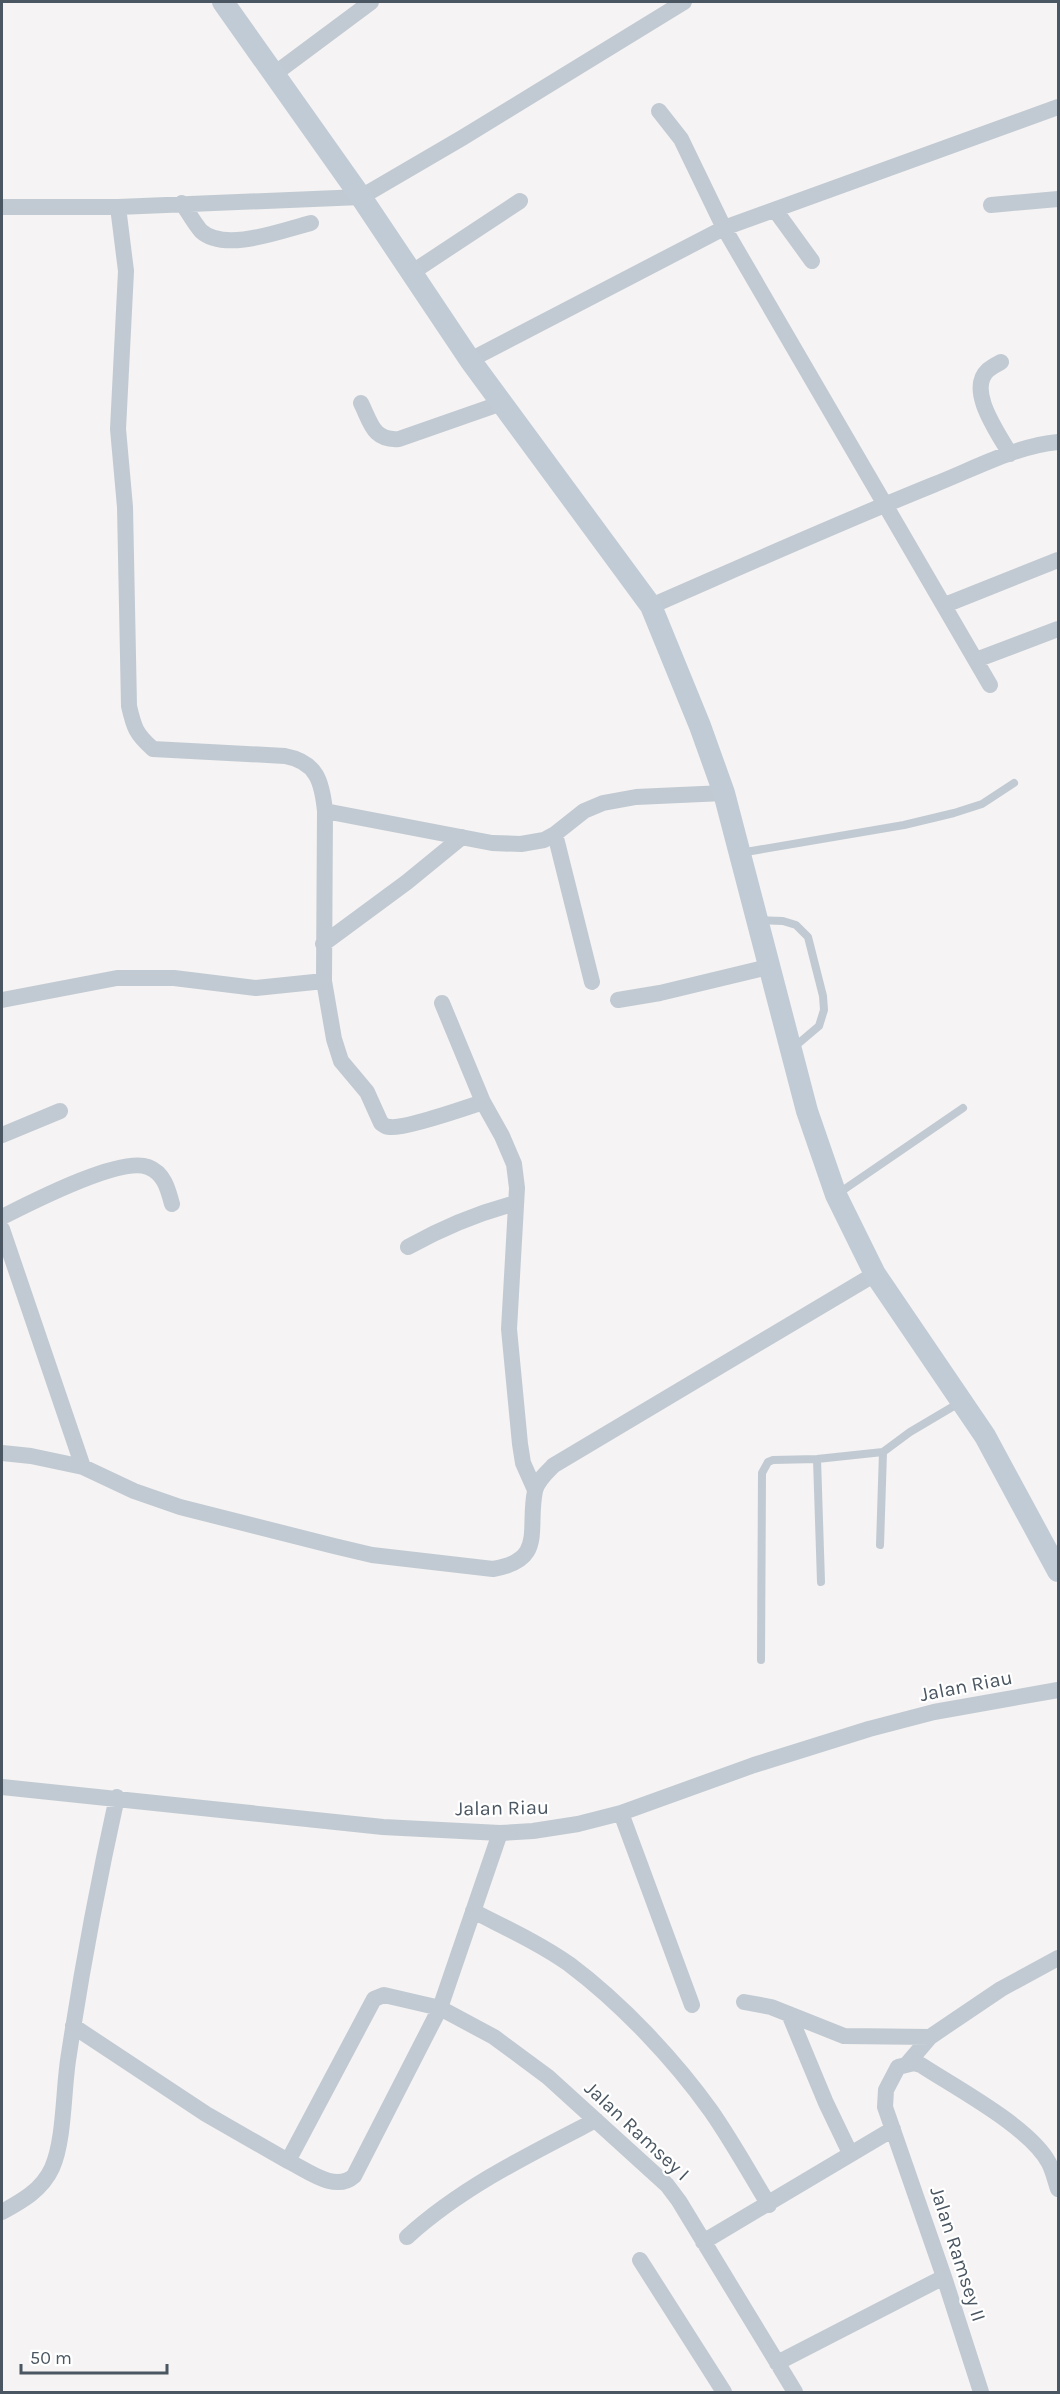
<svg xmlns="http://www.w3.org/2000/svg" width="1060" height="2394" font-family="Karla,sans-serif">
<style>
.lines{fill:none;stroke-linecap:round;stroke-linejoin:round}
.service{stroke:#c1cad2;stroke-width:8}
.minor{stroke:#c1cad2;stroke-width:16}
.secondary{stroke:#c1cbd6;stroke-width:22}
.labels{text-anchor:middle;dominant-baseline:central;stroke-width:4.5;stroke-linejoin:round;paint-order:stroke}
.street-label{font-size:20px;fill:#4a5661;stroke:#fff}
</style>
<rect width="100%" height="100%" fill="#f5f3f3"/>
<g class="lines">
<path class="service" d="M740,853l164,-28 50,-12 28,-9 32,-21
M757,920l26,1 13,4 12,12 15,59 1,14 -5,16 -26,22
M836,1195l127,-87
M817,1459l4,123
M880,1545l3,-93 27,-20 49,-29
M761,1660l1,-187 6,-11 5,-2 44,-1 66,-7"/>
<path class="minor" d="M273,75l98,-73
M659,111l22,28 43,89 266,457
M182,203c6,9 12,20 19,28 24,22 82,-1 110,-8
M991,205l67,-6
M2,207h116l243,-10 101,-59 222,-136
M118,207l8,64 -8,158 7,78 4,199c5,22 7,28 24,43l132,7c32,6 37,26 40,55l-1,170 10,58 7,22 26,31 14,31c4,3 4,4 9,4 15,2 75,-19 93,-25l19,34 12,28 3,24 -8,141 11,115 3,19 12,27
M775,210l37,51
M411,273l109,-72
M470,360l254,-132 334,-121
M1001,362c-4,2 -9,5 -13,8 -22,20 11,64 22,84
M361,403c10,20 12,38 38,36l103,-36
M945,605l113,-45
M651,606c94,-41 188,-83 282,-121 41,-16 82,-39 125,-43
M976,660l82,-31
M325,811l167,32 29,1 23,-4 11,-6 29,-23 19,-8 33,-6 88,-4
M555,834l37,148
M323,944l84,-62 55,-45
M2,1000l115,-22h57l82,10 68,-7
M618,1000l42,-7 108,-26
M442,1003l41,99
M2,1135l58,-24
M2,1217c28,-14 118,-61 146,-50 16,6 20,22 24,37
M2,1229l81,238
M408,1247c34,-19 70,-34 108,-44
M2,1453l29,3 52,11 51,24 46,16 154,39 38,9 121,14c53,-9 34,-39 42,-78 2,-10 12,-19 19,-26l321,-191
M2,1787l381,40 117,6 33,-2 45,-7 43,-11 133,-48 115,-36 65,-17 124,-22
M621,1813l71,192
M473,1911c33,17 66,32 96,53 52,39 105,95 142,147 21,30 39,63 58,94
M744,2002l27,5 73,29 86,1
M789,2014l37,89 24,50
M73,2026l133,88 82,47 86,-162 10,-4 56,13 54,29 54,40 119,108 12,16 116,191
M907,2064l23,-27 71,-48 57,-31
M288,2161c19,9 47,32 66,15l86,-168 60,-175
M2,2212c20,-11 40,-22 50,-44 13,-29 11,-81 17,-114 13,-86 29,-171 48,-257
M407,2237c55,-50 123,-83 189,-117
M703,2242l190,-113
M640,2260l84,132
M777,2363l167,-86
M981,2392l-37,-115 -59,-170 1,-17 12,-23 16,-4 7,2c35,23 109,62 128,98 4,8 6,17 9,26"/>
<path class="secondary" d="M223,2l138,195 109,163 181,246 49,120 24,67 83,318 29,84 39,79 110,162 73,135"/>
</g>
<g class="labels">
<g class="street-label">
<text transform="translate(966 1686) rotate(-11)">Jalan Riau</text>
<text transform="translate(502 1808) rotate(-1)">Jalan Riau</text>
<text transform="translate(637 2131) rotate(43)">Jalan Ramsey I</text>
<text transform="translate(958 2254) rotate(72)">Jalan Ramsey II</text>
</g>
</g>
<rect width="1060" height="2394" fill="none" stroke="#4a5661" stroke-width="6"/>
<path d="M21 2364v9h146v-9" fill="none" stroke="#4a5661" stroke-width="3"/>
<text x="30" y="2364" font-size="18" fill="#4a5661" stroke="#ffffff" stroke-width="4.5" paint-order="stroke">50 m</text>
</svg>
